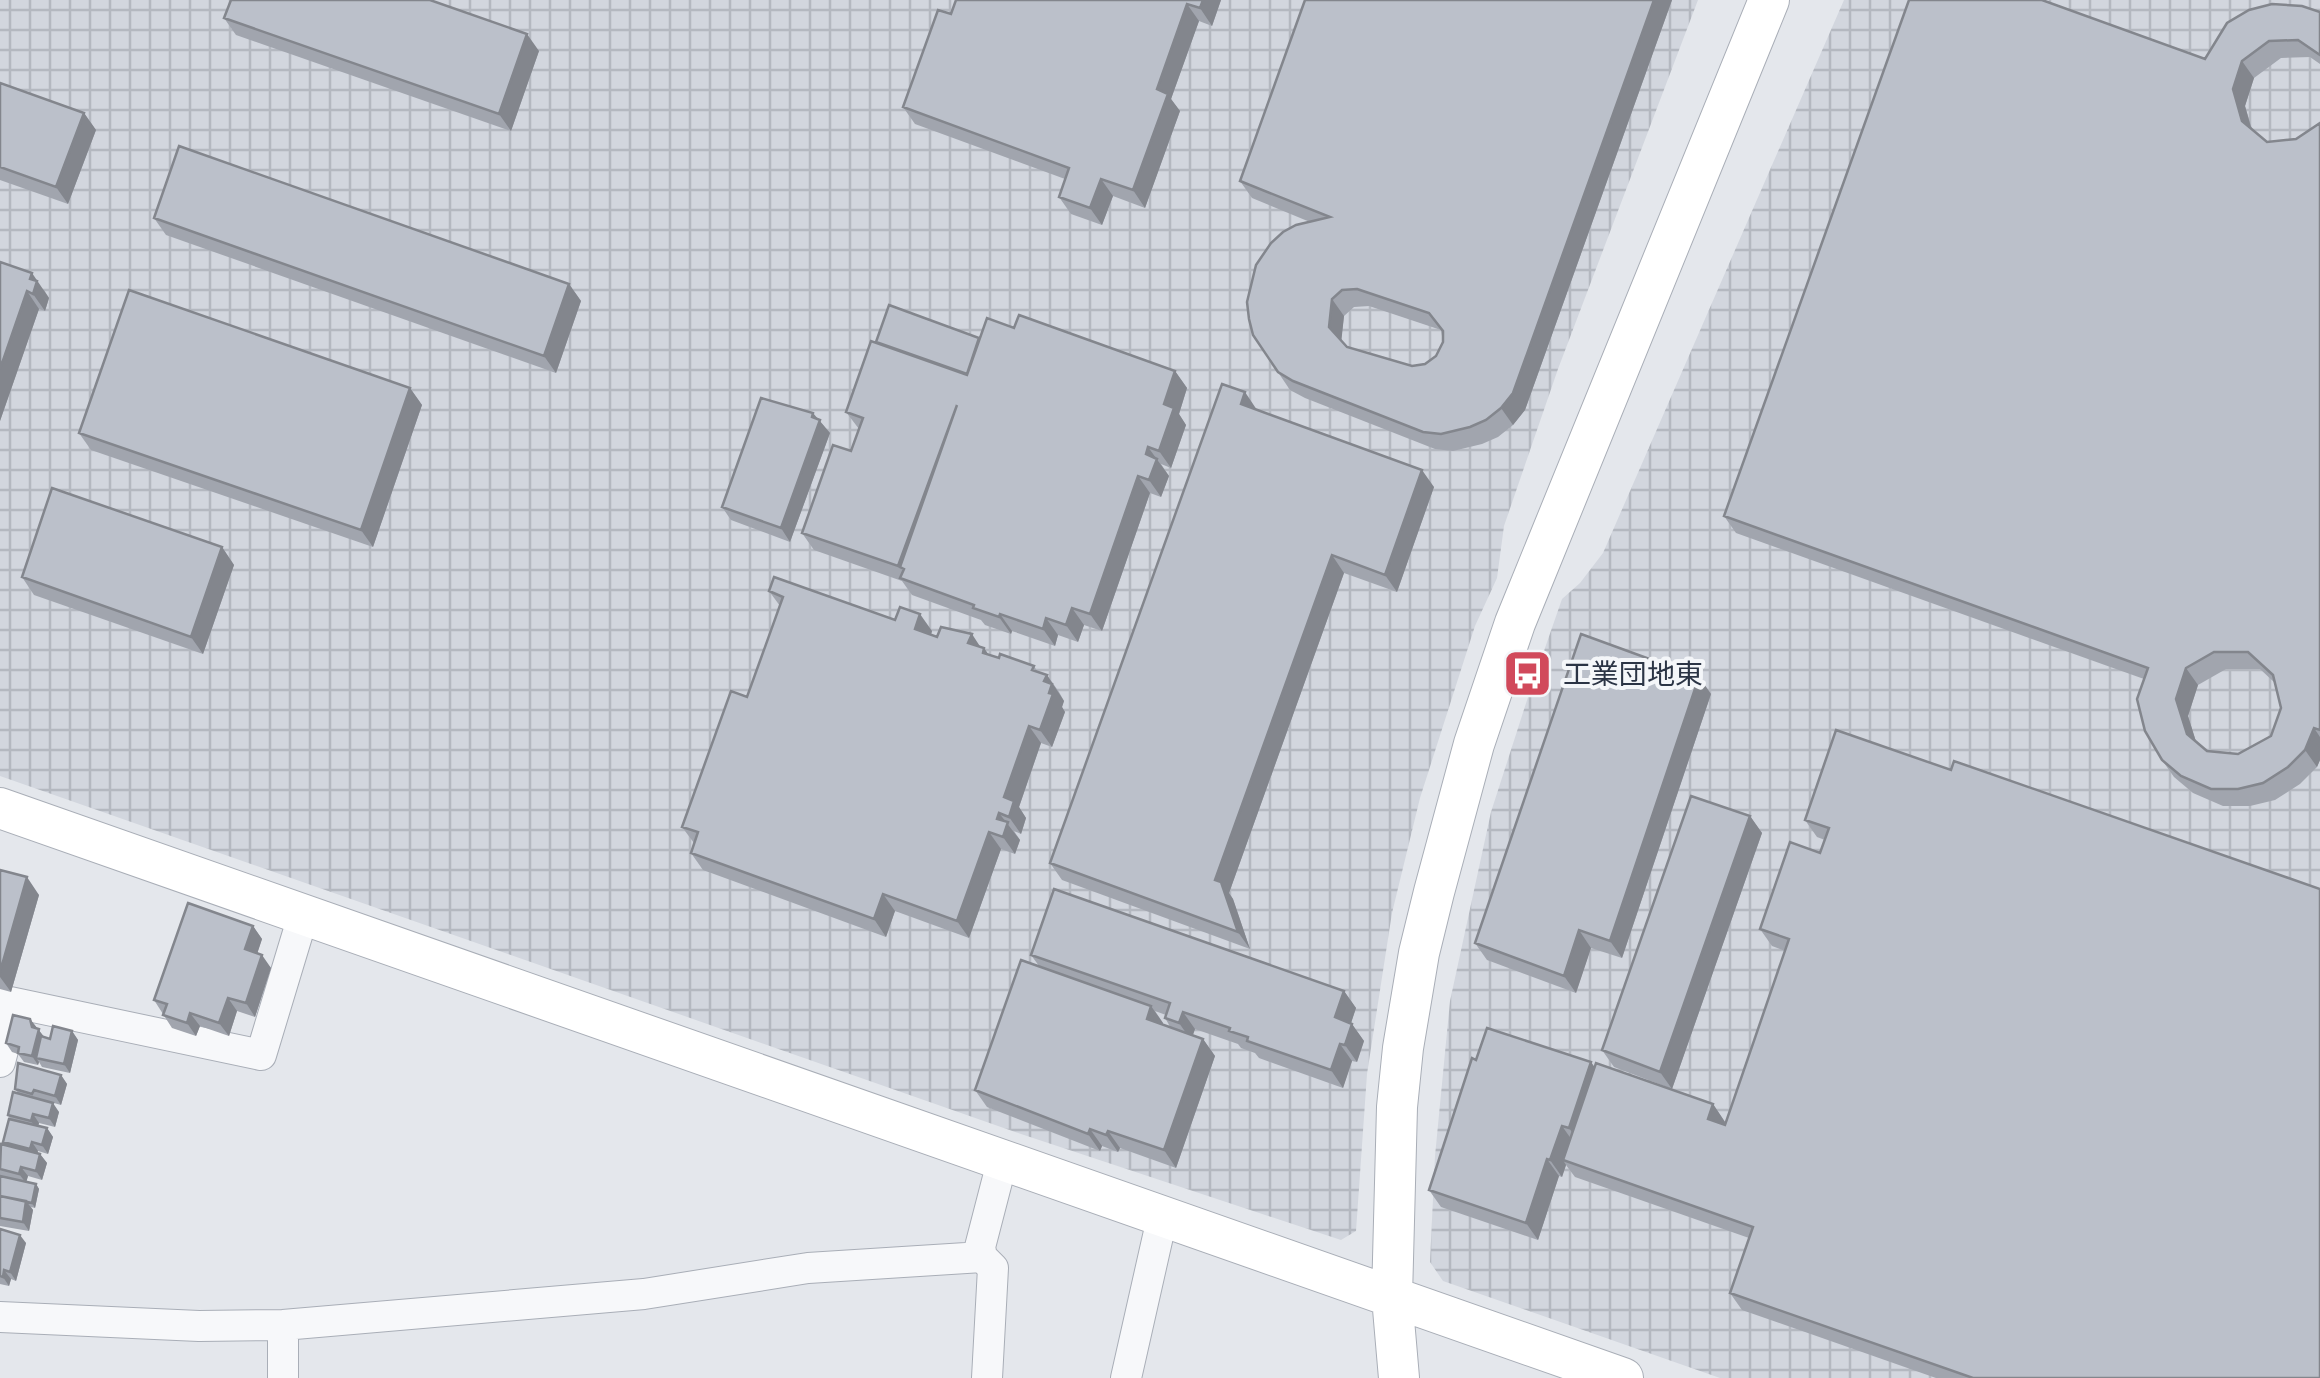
<svg xmlns="http://www.w3.org/2000/svg" width="2320" height="1378" font-family="Raleway,'Noto Sans JP',sans-serif">
<style>
.industrial{fill:url(#industrial-grid)}
.lines{fill:none;stroke-linecap:round;stroke-linejoin:round}
.street-casing{stroke:#a9aeb7;stroke-width:32}
.secondary-casing{stroke:#a9aeb7;stroke-width:42}
.street{stroke:#f7f8fa;stroke-width:30}
.secondary{stroke:#fff;stroke-width:40}
.wall{fill:#a1a5ae;fill-rule:evenodd}
.shaded-wall{fill:#83868d}
.building{fill:#bbc0ca;stroke:#83868d;stroke-width:2.5;fill-rule:evenodd}
.labels{text-anchor:middle;dominant-baseline:central;stroke-width:8;stroke-linejoin:round;paint-order:stroke}
.poi-label{font-size:28px;fill:#2b3445;stroke:#f4f6f9;text-anchor:start}
</style>
<defs>
<pattern id="industrial-grid" width="8" height="8" patternUnits="userSpaceOnUse" patternTransform="scale(2.5)"><rect width="8" height="8" fill="#d2d6de"/><path d="M0 4h8M4 0v8" fill="none" stroke="#b4b8c0"/></pattern>
</defs>
<rect width="100%" height="100%" fill="#e4e7ec"/>
<path class="industrial" d="M0,0h1698l-140,369 -54,157 -7,52 -22,48 -55,172 -28,115 -25,161 -11,157 -15,9 -320,-106 -1021,-358z
M1844,0h476v1378h-600l-277,-97 -13,-19 5,-106 15,-155 41,-189 38,-118 33,-95 18,-16 23,-30z"/>
<g class="lines">
<defs>
<path id="street" d="M0,1000l261,55 42,-139
M0,1062l15,-58
M982,1257l11,11 -6,110
M0,1317l199,9 84,-1 361,-31 164,-26 174,-11 -2,-10 22,-85
M283,1325v53
M1126,1378l37,-164"/>
<path id="secondary" d="M0,808l1623,570
M1399,1378l-7,-81 5,-190 6,-59 16,-95 15,-61 40,-148 41,-121 254,-623"/>
</defs>
<use href="#street" class="street-casing"/>
<use href="#secondary" class="secondary-casing"/>
<use href="#street" class="street"/>
<use href="#secondary" class="secondary"/>
</g>
<path class="wall" d="M1221,0l-9,26 -13,-5 -28,78 9,12 -35,97 -32,-12 -11,29 -31,-11 -12,-17 6,-18 -150,-55 -12,-17 48,-93z
M1305,0h367l-147,410 -12,15 -15,12 -16,7 -29,7 -18,-2 -130,-51 -15,-8 -37,-55 57,-113 -58,-24 -12,-17zM1369,306l72,24 2,12 -7,14 -11,8 -13,2 -65,-19 -6,-7 3,-24 10,-9z
M2320,12v52l-10,-7 -29,1 -27,20 -9,28 7,23 15,13 29,-3 24,-16v637l-3,7 -17,17 -25,16 -25,6h-27l-30,-13 -19,-16 -12,-17 -18,-81 -408,-146 -12,-17 481,-457zM2226,669h34l15,14 6,25 -10,28 -33,18 -31,-3 -11,-9 -8,-26 10,-31z
M224,18l315,33 -28,80 -275,-96z
M0,83l84,30 12,17 -28,74 -68,-24z
M154,218l415,66 12,17 -25,72 -390,-138z
M0,262l44,28 5,8 -4,13 -6,-2 -39,112z
M1014,328l161,43 12,17 -8,26 7,11 -15,43 -10,-4 8,12 -8,21 -11,-4 -48,138 -18,-6 -6,17 -20,-7 -3,11 -43,-15 -1,3 -26,-9 -4,-5 -69,-25 -10,-14 -88,-31 -12,-17 49,-82 8,-22 -13,-17 30,-69 104,-4z
M410,388l12,17 -49,142 -282,-97 -12,-17z
M1257,409l177,78 -37,105 -53,-19 -115,320 4,6 17,50 -188,-69 -12,-17z
M818,419l12,14 -40,109 -59,-22 -9,-13z
M222,547l12,18 -31,89 -169,-59 -12,-18z
M769,591l126,29 37,11 -1,4 50,12 7,8 46,11 3,5 10,4 12,17 5,9 -2,6 3,5 -13,35 -11,-4 -22,64 7,11 -5,16 -7,-3 6,9 -5,14 -14,-5 -32,89 -74,-27 -9,26 -183,-67 -12,-17 3,-10 -12,-16 65,-130 33,-91z
M1699,677l12,17 -89,264 -31,-10 -15,45 -89,-33 -12,-17z
M1836,730l484,648h-384l-194,-68 -12,-17 19,-55 -174,-61 -9,-12 -4,12 -3,-1 -21,64 -97,-33 -12,-17 47,-130 118,7 119,37 12,18v3l60,-174 -13,-5 -12,-17 60,-76 5,-13 -8,-3 -12,-17z
M1750,816l12,17 -90,256 -58,-22 -12,-17z
M0,870l39,25 -28,97 -11,-3z
M253,926l9,13 -5,15 14,14 -16,49 -18,-6 -8,25 -29,-10 -4,10 -24,-8 -18,-28z
M1031,955l313,36 12,17 -5,15 13,18 -7,21 -5,-1 -9,27 -84,-30 -4,-5 -14,-5 -3,-4 -43,-15 -2,6 10,4 12,17 -39,112 -56,-20 -2,4 -16,-6 -2,5 -113,-44 -12,-17 64,-124zM1155,1011l11,4 -1,3 6,10 -8,-4v-1z
M30,1019l14,18 6,2 22,-8 6,9 -8,33 -28,-6 -3,-5 -1,3 -14,-3 -6,-8 -6,-2 -6,-9z
M61,1075l6,9 -6,21 -21,-6 19,13 -4,15 -16,-4 -1,3 9,2 6,9 -5,17 -10,-3 -1,2 3,1 7,9 -5,17 -14,-4 -2,6 10,2 3,5 -4,19 -4,-1 2,3 -4,21 -29,-5v-79l5,-2 -2,-3 7,-23 -2,-4 11,-21 -4,-5z
M0,1229l26,14 -10,38 -5,-2 -2,7 -9,-2z"/>
<path class="shaded-wall" d="M1203,0h18l-9,26 -12,-18z
M1654,0h18l-147,410 -12,15 -12,-17z
M1187,4l12,17 -28,78 9,12 -35,97 -12,-18 24,-101z
M527,34l12,17 -28,80 -12,-17z
M2242,61l12,17 -9,28 9,32 -12,-17 -9,-32z
M84,113l12,17 -28,74 -12,-17z
M1101,179l12,17 -11,29 -12,-17z
M32,273l17,25 -4,13 -12,-17 -3,-15z
M569,284l12,17 -25,72 -12,-17z
M27,291l12,18 -39,112v-52z
M1332,299l12,17 -3,28 -12,-17z
M1175,371l12,17 -8,26 7,11 -15,43 -12,-17 5,-47z
M410,388l12,17 -49,142 -12,-17z
M1245,392l12,18 -16,-6z
M813,413l17,20 -40,109 -9,-14z
M1148,447l21,29 -8,21 -12,-17 -3,-26z
M1422,470l12,17 -37,105 -12,-17z
M1138,476l12,17 -48,138 -12,-17z
M222,547l12,18 -31,89 -12,-17z
M1332,555l12,18 -115,320 4,6 17,50 -12,-17 -23,-52z
M1072,608l12,17 -6,17 -12,-17z
M920,614l12,17 -5,15 -12,-17z
M1000,614l12,17 -1,3 -12,-17z
M1046,618l12,17 -3,11 -12,-17z
M972,634l11,17 1,-3 12,17 -28,-22z
M2186,668l12,17 -10,31 11,35 -12,-17 -11,-35z
M1047,675l17,26 -2,6 3,5 -13,35 -12,-17 4,-49z
M1699,677l12,17 -89,264 -12,-17z
M1029,726l12,17 -22,64 7,11 -5,16 -12,-17 -5,-20z
M2314,728l6,9v23l-3,7 -12,-17z
M999,813l21,27 -5,14 -12,-17 -6,-18z
M1750,816l12,17 -90,256 -12,-17z
M989,832l12,17 -32,89 -12,-17z
M27,877l12,18 -28,97 -11,-15v-5z
M883,894l12,17 -9,26 -12,-18z
M253,926l9,13 -8,24 -9,-14z
M1579,930l12,18 -15,45 -12,-17z
M262,955l9,13 -16,49 -9,-14z
M1344,991l12,17 -9,27 -12,-18z
M228,998l9,13 -8,25 -10,-13z
M1151,1006l12,17 -4,13 -12,-17z
M1183,1012l12,17 -4,11 -12,-17z
M190,1013l10,13 -4,10 -9,-13z
M30,1019l15,19 -9,20 3,4 -1,3 -6,-9v-29z
M1352,1024l12,17 -7,21 -12,-17z
M72,1031l6,9 -8,33 -6,-9z
M1203,1039l12,17 -39,112 -12,-18z
M1340,1044l12,17 -9,27 -12,-18z
M1591,1062l12,17 -22,66 -12,-17z
M61,1075l6,9 -6,21 -6,-9z
M53,1103l6,9 -4,15 -6,-9z
M1713,1104l12,18 -5,14 -12,-17z
M33,1114l6,9 -2,7 -6,-9z
M1562,1126l12,17 -11,17 3,5 -4,12 -12,-17z
M47,1128l6,9 -5,17 -6,-9z
M1090,1129l12,17 -2,5 -12,-17z
M1108,1131l12,17 -2,4 -12,-17z
M32,1142l6,9 -2,6 -6,-8z
M40,1154l7,9 -5,17 -6,-9z
M1547,1159l12,17 -21,64 -12,-17z
M21,1167l7,9 -2,7 -7,-9z
M36,1184l3,5 -4,19 -3,-5z
M26,1201l7,9 -4,21 -6,-9z
M20,1235l6,8 -10,38 -6,-9z
M4,1270l7,9 -2,7 -6,-9z"/>
<path class="building" d="M231,0h199l97,34 -28,80 -275,-96z
M956,0h247l-3,8 -13,-4 -30,85 11,5 -35,96 -32,-11 -11,29 -31,-11 10,-29 -166,-61 35,-97 13,4z
M1305,0h349l-141,393 -12,15 -15,12 -16,7 -29,7 -18,-2 -130,-51 -15,-9 -25,-37 -4,-16 -2,-17 9,-37 15,-22 12,-11 13,-7 34,-8 -90,-36zM1357,289l72,24 14,18v11l-7,14 -11,8 -13,2 -65,-19 -18,-20 3,-28 10,-9z
M1909,0h133l163,59 22,-36 22,-13 23,-6 30,2 18,6v43l-22,-15 -29,1 -27,20 -9,28 9,32 25,21 29,-3 24,-16v607l-6,-2 -9,22 -17,17 -25,16 -25,6h-27l-30,-13 -19,-16 -17,-29 -8,-32 11,-31 -424,-152zM2214,652h34l25,23 8,33 -10,28 -33,18 -31,-3 -20,-17 -11,-35 10,-31z
M0,83l84,30 -28,74 -56,-20z
M179,146l390,138 -25,72 -390,-138z
M0,262l32,11 -2,6 7,2 -4,13 -6,-3 -27,78z
M129,290l281,98 -49,142 -282,-97z
M889,305l90,33 -12,36 -91,-32z
M1019,315l156,56 -11,33 10,4 -15,43 -11,-4 -2,7 11,5 -8,21 -11,-4 -48,138 -18,-6 -6,17 -20,-7 -3,11 -43,-15 -1,3 -26,-9 1,-3 -74,-27 4,-9 -4,-2 57,-162 -59,161 -96,-33 31,-88 18,6 12,-33 -17,-6 25,-71 96,34 20,-57 27,10z
M1222,384l23,8 -4,12 181,66 -37,105 -53,-20 -117,325 6,2 17,50 -188,-69z
M761,398l52,15 -1,4 8,3 -39,108 -59,-21z
M52,488l170,59 -31,90 -169,-60z
M774,577l121,43 5,-13 20,7 -5,15 22,8 4,-10 31,7 -4,9 16,5 -1,5 16,5 1,-4 34,12 -2,4 15,5 -3,6 8,3 -3,9 4,1 -13,36 -11,-4 -25,71 10,4 -5,16 -10,-4 -2,6 11,3 -5,15 -14,-5 -32,89 -74,-27 -9,25 -183,-66 7,-21 -16,-5 49,-136 16,6 36,-100 -14,-6z
M1581,634l118,43 -89,264 -31,-11 -15,46 -89,-33z
M1836,730l115,40 3,-9 366,128v489h-347l-243,-85 23,-66 -190,-67 33,-97 117,41 -5,15 17,6 64,-186 -29,-10 30,-87 30,11 9,-25 -24,-8z
M1691,796l59,20 -90,256 -58,-22z
M0,870l27,7 -27,95z
M1054,889l290,102 -9,26 17,7 -7,21 -5,-1 -9,26 -84,-29 1,-4 -19,-6 1,-3 -47,-16 -4,11 -14,-5 5,-15 -139,-48z
M188,903l65,23 -8,23 17,6 -16,48 -18,-5 -9,25 -29,-10 -3,10 -24,-8 4,-11 -13,-4z
M1021,960l130,46 -4,13 56,20 -39,111 -56,-19 -2,4 -16,-6 -2,5 -113,-44z
M13,1015l17,4 2,8 7,2 -7,27 -14,-3 1,-6 -13,-4z
M53,1026l19,5 -8,33 -28,-6 5,-22 9,3z
M1487,1028l104,34 -22,66 -7,-2 -12,34 -3,-1 -21,64 -97,-33 43,-132 4,2z
M18,1063l43,12 -6,21 -21,-6 -2,4 -17,-5z
M13,1092l40,11 -4,15 -16,-4 -2,7 -23,-6z
M9,1119l38,9 -5,17 -10,-3 -2,7 -27,-7z
M1,1144l39,10 -4,17 -15,-4 -2,7 -19,-5z
M0,1176l36,8 -4,19 -32,-7z
M0,1196l26,5 -3,21 -23,-4z
M0,1229l20,6 -10,37 -6,-2 -1,7 -3,-1z"/>
<defs>
<symbol id="bus-square" viewBox="-11 -11 22 22"><rect x="-9" y="-9" width="18" height="18" rx="4" fill="#d1495b" stroke="#f4f6f9"/><path d="M-5-6H5V4H4V6H2V4H-2V6H-4V4H-5ZM-3.5-4V0h7V-4ZM-3.5 1.2v1.5H-2V1.2ZM2 1.2v1.5H3.5V1.2Z" fill="#fff"/></symbol>
</defs>
<g fill-rule="evenodd">
<use href="#bus-square" x="1500" y="646" width="55" height="55"/>
</g>
<g class="labels">
<g class="poi-label">
<text x="1563" y="674">工業団地東</text>
</g>
</g>
</svg>
